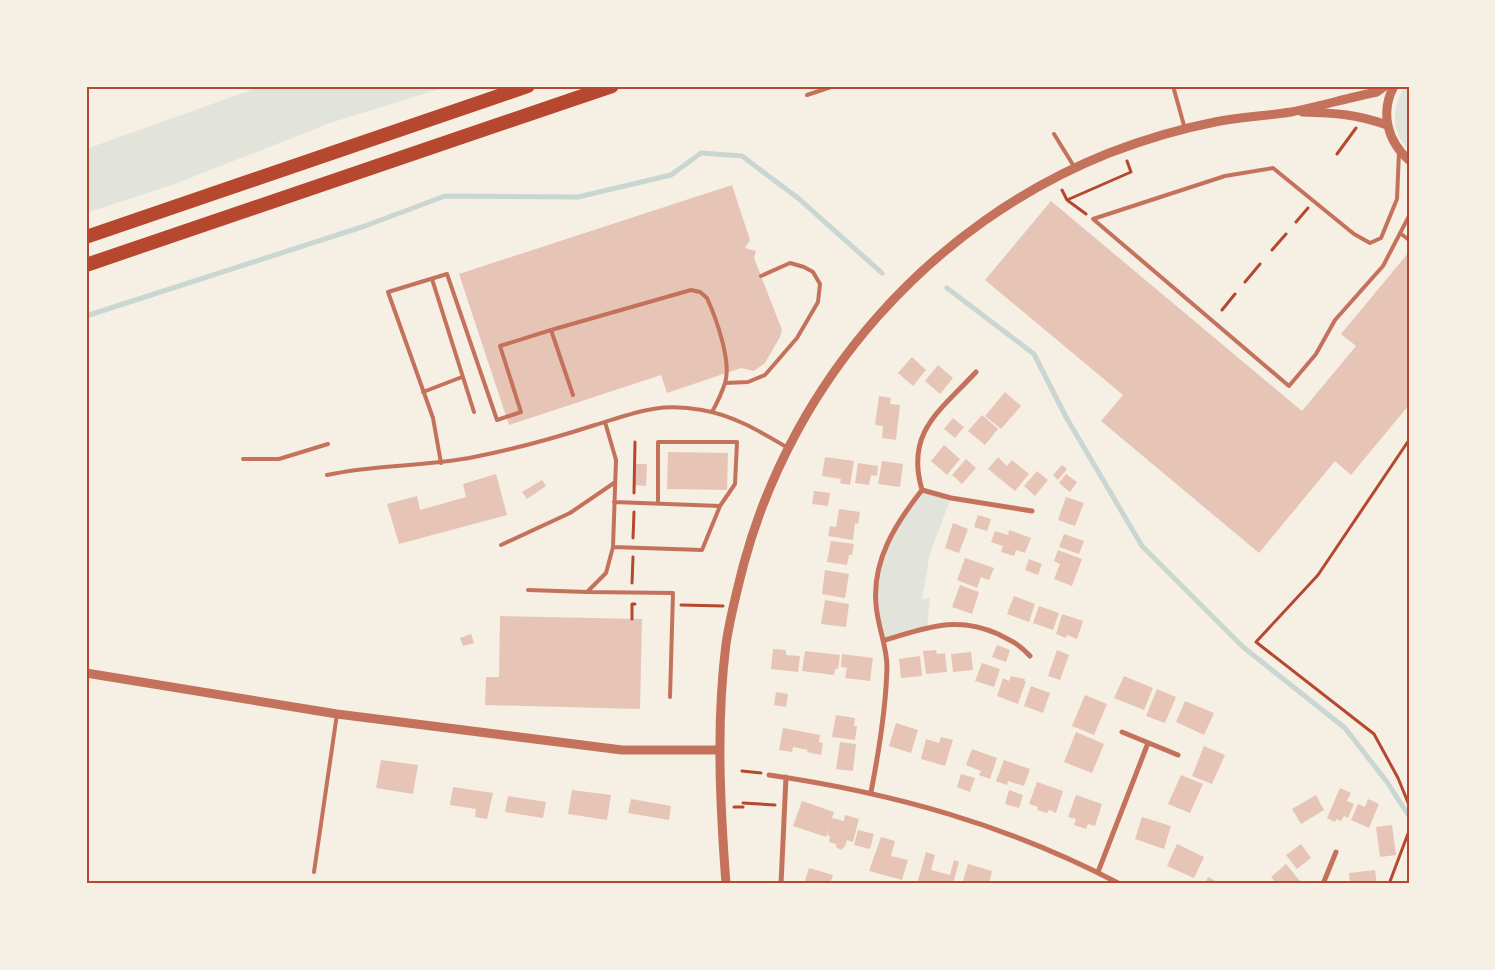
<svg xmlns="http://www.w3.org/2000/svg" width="1495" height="970" font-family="'Alegreya Sans',sans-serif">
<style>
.green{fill:#e2e4dc}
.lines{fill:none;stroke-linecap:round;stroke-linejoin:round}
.stream{stroke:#c9d6d2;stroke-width:5}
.building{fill:#e6c5b7}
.path{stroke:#b5482f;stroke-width:3}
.service{stroke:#c5725c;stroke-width:4}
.minor{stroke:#c5725c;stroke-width:5}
.tertiary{stroke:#c5725c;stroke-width:9}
.trunk{stroke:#b5482f;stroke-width:14}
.neatline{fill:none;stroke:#b5482f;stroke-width:2}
</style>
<rect width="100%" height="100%" fill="#f6efe4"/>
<path class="green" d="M262,86h187l-119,37 -155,61 -89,29v-64z
M1405,86h4v64c-19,-17 -17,-44 -4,-64z
M922,490l29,8 -21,55 -8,46 8,-1 -3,30 -42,12 -4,-12 -5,-46 9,-34z"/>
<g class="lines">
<path class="stream" d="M947,288l87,66 32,63 76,129 101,101 102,81 42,54 22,34
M86,316l279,-90 80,-30 133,1 93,-22 30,-22 41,3 56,42 84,75"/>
</g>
<path class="building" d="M732,185l18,55 -5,8 11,3 -2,7 28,72 -2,7 -15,26 -11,8 -13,-3 -74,25 -6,-18 -152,50 -50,-151z
M1051,201l251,210 54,-65 -15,-12 68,-82v153l-58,70 -16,-14 -76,92 -158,-132 22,-26 -138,-115z
M912,357l14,13 -13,16 -15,-13z
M938,365l15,13 -13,16 -15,-13z
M1005,392l16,14 -20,23 -16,-13z
M879,396l12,2 -1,6 10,1 -4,35 -14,-2 1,-12 -8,-1z
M982,415l16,14 -13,16 -17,-14z
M953,418l11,9 -9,11 -11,-9z
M944,445l16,14 -13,16 -16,-14z
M668,452l60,1 -1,37 -60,-1z
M825,457l29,4 -4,24 -10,-2 1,-4 -19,-3z
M998,457l9,9 5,-6 17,14 -14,17 -27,-22z
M966,459l10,9 -14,16 -10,-9z
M882,461l21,3 -3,23 -22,-3z
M858,463l20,3 -1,10 -6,-1 -2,10 -14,-2z
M636,464h11l-1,22 -11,-1z
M1062,465l5,4 -9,11 -5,-5z
M1037,471l11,9 -13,16 -11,-10z
M496,474l11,41 -108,29 -12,-40 30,-8 3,14 46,-13 -3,-13z
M1066,474l11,8 -7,10 -11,-9z
M542,480l4,6 -19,13 -5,-7z
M814,491l16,2 -2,13 -16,-2z
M1066,497l18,6 -9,23 -17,-6z
M839,509l21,3 -2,12 -3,-1 -2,17 -25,-4 2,-10 6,1z
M978,515l13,4 -4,12 -13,-4z
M953,523l15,6 -9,24 -14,-5z
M1009,530l22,8 -6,15 -9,-3 -2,6 -13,-4 2,-6 -12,-4 4,-11 13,4z
M1064,534l20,7 -5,13 -20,-7z
M831,541l23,3 -2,11h-3l-2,10 -20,-3z
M1058,550l24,9 -10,27 -18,-7 6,-15 -6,-3z
M965,558l29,10 -5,12 -8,-3 -4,11 -20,-8z
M1029,559l13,5 -4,11 -13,-5z
M825,570l24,4 -4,24 -23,-4z
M960,585l19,7 -7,22 -20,-7z
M1014,596l21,8 -6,18 -22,-8z
M825,600l24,4 -3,23 -25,-3z
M1039,606l20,7 -6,17 -20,-7z
M1062,614l21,7 -6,18 -10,-4 -1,3 -10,-4z
M500,616l142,3 -2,90 -155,-4 1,-28h13z
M471,634l3,9 -11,3 -3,-8z
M997,645l13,5 -4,12 -14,-5z
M773,649l13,1v5l14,1 -2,16 -27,-3z
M936,650l1,4 8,-1 2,19 -21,2 -3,-23z
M1057,650l12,5 -9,25 -12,-4z
M805,651l35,4 -2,14h-3l-1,6 -32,-4z
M971,652l2,18 -20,2 -2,-18z
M842,654l31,4 -3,23 -25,-3 2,-10 -6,-1z
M920,656l2,20 -21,2 -2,-19z
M982,663l18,6 -6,18 -19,-6z
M1011,676l14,3 -1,2h2l-8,23 -21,-8 6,-18 6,3z
M1124,676l29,12 -9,22 -30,-12z
M1031,686l19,7 -7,20 -19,-7z
M1157,689l19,8 -11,26 -19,-7z
M776,692l12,2 -2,13 -12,-2z
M1085,695l22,9 -13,31 -22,-9z
M1185,701l29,12 -10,22 -28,-13z
M836,715l19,3 -1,8h3l-2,14 -23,-3z
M896,723l22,7 -7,23 -22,-7z
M783,728l37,7 -1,7 4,1 -2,12 -14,-3 1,-2 -15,-3 -1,5 -13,-2z
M1076,732l28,12 -12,29 -28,-11z
M941,737l12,3 -8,26 -24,-7 5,-20 13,4z
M840,742l16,2 -3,27 -17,-2z
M1204,746l21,9 -13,29 -20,-8z
M972,749l25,9 -7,21 -11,-4 2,-4 -15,-6z
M381,760l37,5 -5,29 -37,-6z
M1004,760l26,9 -6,17 -16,-5 -1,4 -11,-4z
M961,774l14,4 -5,14 -13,-5z
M1181,775l22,9 -13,29 -22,-9z
M1037,782l26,9 -7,22 -7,-3 -2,3 -10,-3 1,-3 -9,-3z
M453,787l40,6 -6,26 -12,-2 1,-8 -26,-4z
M1340,788l11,5 -4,8 7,3 -6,14 -4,-2 -3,5 -5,-2 -1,3 -8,-4z
M572,790l39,5 -4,25 -39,-6z
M1009,790l14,5 -4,13 -14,-4z
M1076,795l26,9 -7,22 -7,-2 -2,5 -12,-4 2,-6 -8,-2z
M1316,795l8,15 -23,14 -9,-15z
M508,796l38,6 -3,16 -38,-6z
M631,799l40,7 -2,14 -41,-7z
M1368,799l11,5 -10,24 -18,-8 7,-16 7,3z
M802,801l32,11 -2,6 12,3 1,-6 14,4 -6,23 -6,-2 -2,6 -4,4 -5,-3v-3l-7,-2 1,-6 -3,-1 3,-11 -4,13 -33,-11z
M1142,817l29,9 -7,23 -29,-10z
M1392,825l4,30 -16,2 -4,-30z
M858,830l16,4 -4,15 -16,-4z
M881,837l14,4 -4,15 17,4 -6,20 -33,-9z
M1177,844l27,13 -10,21 -27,-12z
M1301,844l10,14 -14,11 -11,-14z
M926,852l9,3 -4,15 19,5 4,-15 5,2 -6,22h-36z
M968,864l24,7 -3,13h-27z
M1286,864l14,17 -3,3h-20l-6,-7z
M809,868l24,7 -3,9h-26z
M1375,870l2,14h-24v-2h-3l-1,-9z
M1208,877l13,7h-16z"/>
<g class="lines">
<path class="path" d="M1337,154l19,-26
M1062,190l5,10 19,14
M1067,200l64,-28 -4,-11
M1296,222l12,-14
M1272,250l14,-16
M1245,282l15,-18
M1222,310l13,-16
M1409,440l-91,135 -62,67 118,92 24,44 11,27
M634,493l1,-51
M633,538l1,-26
M632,583l1,-26
M681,605l42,1
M632,619v-15h3
M742,771l19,2
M743,803l32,2
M734,807h9
M1389,884l20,-53"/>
<path class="service" d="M1173,86l12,43
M807,95l27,-9
M1054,134l21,34
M1399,152l-2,47 -16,39 -11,5 -16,-9 -81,-66 -48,8 -132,43 196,167 27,-32 19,-34 48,-54 26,-50
M1400,233l9,7
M432,279l42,133
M551,330l22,65
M725,383l23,-1 17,-7 32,-37 21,-36 2,-18 -7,-12 -9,-5 -14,-4 -29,13
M423,392l39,-15
M605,422l11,38 -3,87 -7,26 -19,19 86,1 -3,104
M243,459h36l49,-15
M441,463l-8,-45 -45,-126 59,-18 50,146 24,-8 -21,-66 51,-16 140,-40 9,2 7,6c9,20 25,64 18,85 -3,9 -8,20 -13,29
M327,475c48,-11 98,-8 147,-18 41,-8 81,-19 121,-32 40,-12 63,-23 107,-15 31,5 59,22 86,38
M614,502l106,4
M501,545l69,-32 44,-30
M613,547l89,3 18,-44 15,-22 2,-42h-79v61
M528,590l59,2
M314,872l23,-158"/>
<path class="minor" d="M922,490c-17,-58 18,-79 54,-118
M922,490l29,8 81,13
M885,640c41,-12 71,-25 113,-6 14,7 21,10 32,22
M1122,732l56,23
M769,775c124,18 239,50 351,109
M871,792c8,-41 15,-83 16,-125 0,-22 -10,-42 -11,-63 -4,-44 20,-81 46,-114
M1098,872l50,-129
M781,884l5,-107
M1323,884l13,-32"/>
<path class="tertiary" d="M1394,86c-14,26 -7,55 15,74
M1302,112c33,1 54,2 85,13
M86,673l251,41 285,36h98
M726,884c-6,-80 -10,-161 0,-240 4,-27 11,-54 18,-81 50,-184 187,-339 365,-410 34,-13 70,-24 106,-31 25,-5 51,-6 76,-10 29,-6 57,-14 86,-20l8,-6"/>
<path class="trunk" d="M86,237l442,-151
M86,265l526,-179"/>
</g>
<rect width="1495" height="970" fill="none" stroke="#f6efe4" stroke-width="175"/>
<rect x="88" y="88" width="1320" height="794" class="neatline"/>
</svg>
